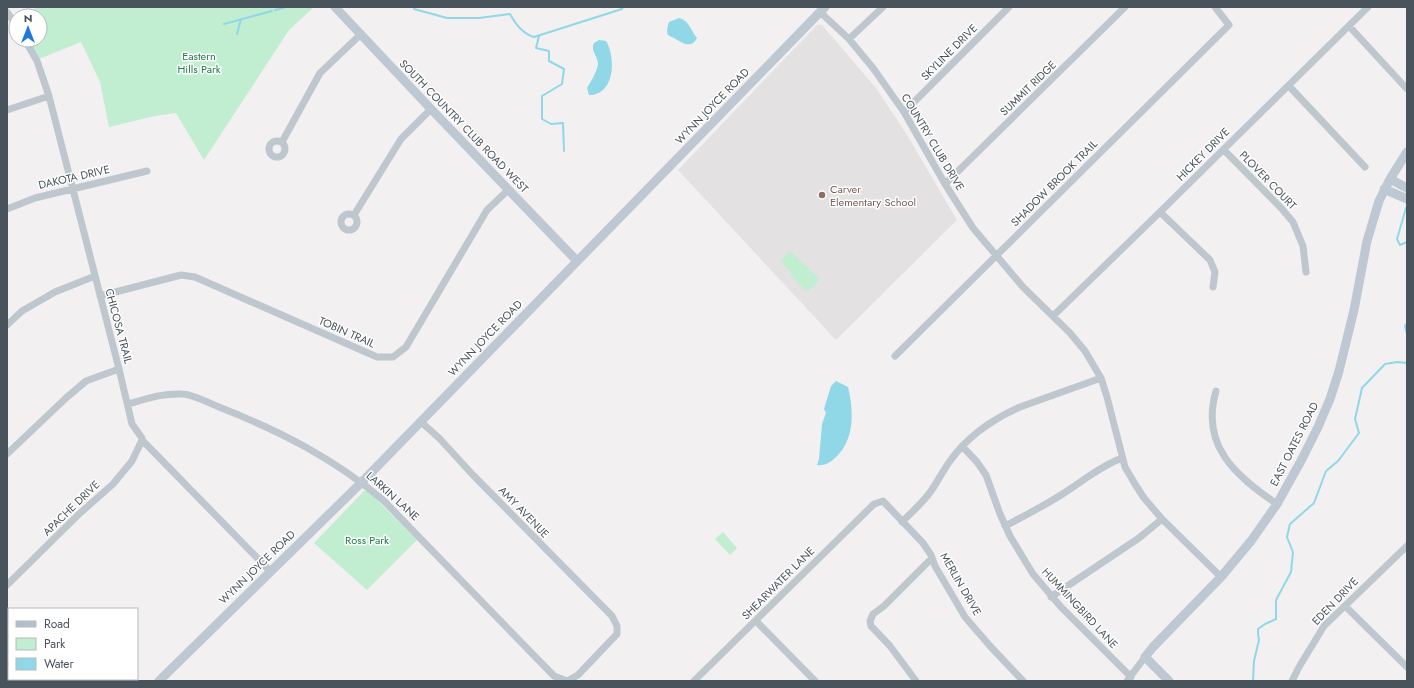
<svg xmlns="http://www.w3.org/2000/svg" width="1414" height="688" font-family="Jost,sans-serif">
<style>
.commercial{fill:#fbf6ea}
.education{fill:#e3e1e1}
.green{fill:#c1edd1}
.water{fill:#90d8e8}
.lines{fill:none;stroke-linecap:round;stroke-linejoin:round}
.stream{stroke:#90d8e8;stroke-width:2}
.street{stroke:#bec7ce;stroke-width:7}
.secondary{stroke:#bec8d2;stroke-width:9}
.primary{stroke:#b1c0cd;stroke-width:10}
.education-dot{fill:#8d6e63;stroke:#fff;stroke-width:1.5}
.labels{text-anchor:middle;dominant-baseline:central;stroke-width:3;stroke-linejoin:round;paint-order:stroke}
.street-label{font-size:11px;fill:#48535c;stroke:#fff}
.park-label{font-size:11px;fill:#1c7b49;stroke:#fff}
.education-label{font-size:11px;fill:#785e54;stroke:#fff;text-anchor:start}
</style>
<rect width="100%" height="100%" fill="#f2f0f0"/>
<path class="commercial" d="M7,649l2,2v28h26l2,2h-30z"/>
<path class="education" d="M817,25h5l54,63 31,47 50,85 -121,120 -158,-170z"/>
<path class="green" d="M37,7h277l-25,23 -85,130 -28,-47 -21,3 -46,11 -9,-45 -19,-40 -42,17 -10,-19h11v-24h-13z
M790,251l30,28 -13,13 -17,-17 2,-2 -12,-12z
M364,491h4l49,49 -50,50 -53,-47z
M723,532l14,16 -7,7 -15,-16z"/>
<path class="water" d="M679,18c10,2 12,13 18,20 -6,12 -16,4 -23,0 -2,-1 -5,-2 -6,-3 -2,-4 0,-10 1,-13z
M599,40l7,1c10,16 9,54 -17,54l-2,-7c4,-7 10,-16 11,-24 0,-8 -8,-13 -4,-21z
M836,381l12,6c6,25 7,54 -14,72 -5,4 -10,7 -17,6l2,-6 3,-35 4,-11 -2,-4 7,-23z"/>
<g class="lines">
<path class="stream" d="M414,9l33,9h32l31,-4c6,11 13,20 24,23l88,-28 1,-2
M275,10l11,-3
M224,24l48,-13
M237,34l4,-15
M539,36l-3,12 13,3v10l15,8 -2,15 -20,12v23l9,5 12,-1 1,28
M1406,208l-9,31 3,6 7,-3
M1407,323l-2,3 2,8
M1253,681l1,-20 5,-21 -1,-6v-5l7,-5 11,-5v-19l15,-28 2,-20 -6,-15 3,-13 24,-21 12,-32 12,-10 21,-28 -4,-14 7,-31 23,-24 12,-2 10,1"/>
<path class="street" d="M7,12l9,13
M820,12l29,27 24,29 31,44 41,72 28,44 50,59 47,46 15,18 16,27 6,19 18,70 10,17 9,14 18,21 59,58
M1349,26l58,63
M849,39l34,-32
M25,40l12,21 12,35 70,273 13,55 10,14v2l128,131
M1289,86l76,81
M7,110l42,-14
M904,112l105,-105
M269 149a8 8 0 1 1 16 0a8 8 0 1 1-16 0Z
M282,142l38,-69 41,-39
M1224,150l58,59 11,13 10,24 3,26
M945,184l180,-177
M7,209l28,-11 112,-27
M1160,212l50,48 5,12 -2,15
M341 222a8 8 0 1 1 16 0a8 8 0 1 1-16 0Z
M354,215l47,-76 30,-30
M100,296l81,-21 14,2 182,80h16l13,-10 81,-137 21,-20
M1053,316l107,-104 208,-205
M7,325l15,-14 33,-19 40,-16
M895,356l334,-331 -14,-18
M1216,391c-16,55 20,85 61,113
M128,404c18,-5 35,-11 54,-10 10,0 27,9 37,13 61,24 114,51 164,93l171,176 13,5 11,-6 39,-41v-8l-5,-10 -139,-141 -34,-37 -18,-16
M962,446l15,16 9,13 14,39 10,22 23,38 28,33 70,70
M7,454l59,-56 20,-17 33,-12
M902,522c9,-9 18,-17 26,-27 8,-10 14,-23 22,-34 17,-24 43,-42 70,-54l81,-29
M1005,526c21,-11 41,-21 59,-33 20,-13 37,-27 58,-35
M7,585l71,-70 35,-31 19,-23 10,-21
M1051,597l88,-59 23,-19
M1345,606l62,61
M756,621l59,60
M694,681l180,-177 9,-3 40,42 8,12 4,11 30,51 25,29 33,35
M916,681l-26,-35 -19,-20 -1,-5 3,-7 11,-8 48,-48
M1127,681l18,-24
M1292,681l7,-14 25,-41 83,-80"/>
<path class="secondary" d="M335,7l96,102 146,152
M1390,179l17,9
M1384,189l23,10
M159,681l203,-199 463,-475
M1169,681l-24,-24 8,-10 68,-70 30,-36 26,-37 25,-45 16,-32 12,-28 9,-28 15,-61 13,-69 12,-40 11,-22 17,-27"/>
<path class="primary" d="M7,614l2,2
M7,630l2,2
M54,679l1,2
M72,679l2,2"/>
</g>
<circle class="education-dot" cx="822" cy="195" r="4"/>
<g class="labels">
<g class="street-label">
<text transform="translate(949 52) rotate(-45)">SKYLINE DRIVE</text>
<text transform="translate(1028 88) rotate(-44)">SUMMIT RIDGE</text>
<text transform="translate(712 106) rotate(-46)">WYNN JOYCE ROAD</text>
<text transform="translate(464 126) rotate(46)">SOUTH COUNTRY CLUB ROAD WEST</text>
<text transform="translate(933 142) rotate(59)">COUNTRY CLUB DRIVE</text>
<text transform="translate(1203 154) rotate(-45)">HICKEY DRIVE</text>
<text transform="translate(74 177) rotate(-13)">DAKOTA DRIVE</text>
<text transform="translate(1268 180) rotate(46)">PLOVER COURT</text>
<text transform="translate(1054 183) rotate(-45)">SHADOW BROOK TRAIL</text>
<text transform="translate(119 326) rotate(75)">CHICOSA TRAIL</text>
<text transform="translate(347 332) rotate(24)">TOBIN TRAIL</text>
<text transform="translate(485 338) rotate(-46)">WYNN JOYCE ROAD</text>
<text transform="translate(1294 444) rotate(-63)">EAST OATES ROAD</text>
<text transform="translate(393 496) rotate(42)">LARKIN LANE</text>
<text transform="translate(71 508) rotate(-44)">APACHE DRIVE</text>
<text transform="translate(524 512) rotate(46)">AMY AVENUE</text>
<text transform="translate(257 567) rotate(-44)">WYNN JOYCE ROAD</text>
<text transform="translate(778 583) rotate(-45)">SHEARWATER LANE</text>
<text transform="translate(961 584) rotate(60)">MERLIN DRIVE</text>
<text transform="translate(1335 601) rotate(-46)">EDEN DRIVE</text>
<text transform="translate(1080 608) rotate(47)">HUMMINGBIRD LANE</text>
</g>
<g class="park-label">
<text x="199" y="56">Eastern<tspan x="199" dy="13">Hills Park</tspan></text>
<text x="367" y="540">Ross Park</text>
</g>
<g class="education-label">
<text x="830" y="189">Carver<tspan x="830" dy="13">Elementary School</tspan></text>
</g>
</g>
<rect width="1414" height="688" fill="none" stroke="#48535c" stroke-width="16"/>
<rect x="8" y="608" width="130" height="72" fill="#ffffff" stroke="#b6babe"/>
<rect x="16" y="621" width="20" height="6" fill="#b1c0cd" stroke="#b6babe"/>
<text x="44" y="628" font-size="12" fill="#48535c">Road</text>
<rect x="16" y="638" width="20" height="12" fill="#c1edd1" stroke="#b6babe"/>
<text x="44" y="648" font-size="12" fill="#48535c">Park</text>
<rect x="16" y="658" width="20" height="12" fill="#90d8e8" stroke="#b6babe"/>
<text x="44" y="668" font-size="12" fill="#48535c">Water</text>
<g transform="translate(28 28)"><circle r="19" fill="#ffffff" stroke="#b6babe"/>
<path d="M0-3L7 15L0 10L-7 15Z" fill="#2277da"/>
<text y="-6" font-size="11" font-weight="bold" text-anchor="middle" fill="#48535c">N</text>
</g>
</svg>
